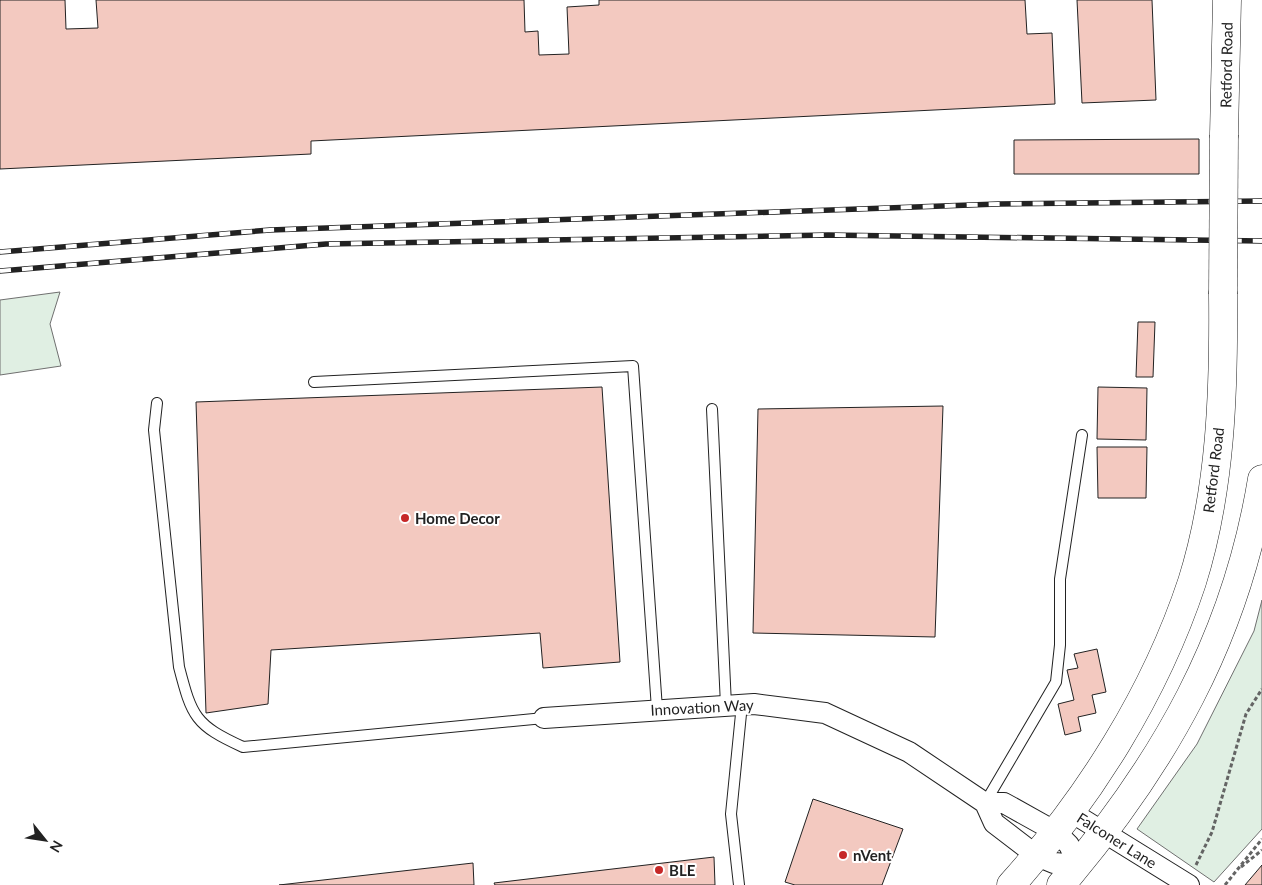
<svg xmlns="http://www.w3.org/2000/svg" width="1262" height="885" font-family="Lato,sans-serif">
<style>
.green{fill:#e0efe3;stroke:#6f6f6f}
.building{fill:#f3c9c0;stroke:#222}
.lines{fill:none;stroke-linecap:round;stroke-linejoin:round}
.service-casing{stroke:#222;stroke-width:12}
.minor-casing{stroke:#222;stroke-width:22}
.secondary-casing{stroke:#222;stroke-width:29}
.path{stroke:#646464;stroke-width:3;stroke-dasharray:4 2.5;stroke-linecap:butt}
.service{stroke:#fff;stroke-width:10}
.minor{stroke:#fff;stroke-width:20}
.secondary{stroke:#fff;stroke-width:28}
.rail-casing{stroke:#222;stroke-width:5.5}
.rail{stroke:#fff;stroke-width:4;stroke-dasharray:11;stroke-linecap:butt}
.secondary-bridge-casing{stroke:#222;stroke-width:29;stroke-linecap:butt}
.secondary-bridge{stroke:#fff;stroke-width:28}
.poi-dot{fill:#c62828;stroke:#fff;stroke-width:2}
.labels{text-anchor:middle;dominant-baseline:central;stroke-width:4;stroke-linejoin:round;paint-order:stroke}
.street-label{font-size:15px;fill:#222;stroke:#fff}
.poi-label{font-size:15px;font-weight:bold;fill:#222;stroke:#fff;text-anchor:start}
</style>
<rect width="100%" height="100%" fill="#fff"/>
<path class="green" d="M60,292l-10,32 11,42 -61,9v-75z
M1262,600v229l-48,53 -77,-53 60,-85 57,-113z"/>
<path class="building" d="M0,0h65l1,29 32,-1 -2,-28h428l1,32 13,-1 1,24 30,-1 -2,-47 32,-2v-5h426l2,34 25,-1 3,71 -744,37v13l-311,15z
M1077,0h75l4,100 -74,3z
M1199,139v35h-185v-34z
M1138,322h17l-2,55h-17z
M602,387l18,275 -77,6 -3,-35 -269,17 -3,54 -62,9 -10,-311z
M1098,387l49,1 -1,52 -49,-1z
M943,406l-8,231 -182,-4 5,-224z
M1097,447h50l-1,51h-48z
M1097,649l9,43 -14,3 4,18 -18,4 3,14 -16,4 -7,-31 16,-4 -7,-30 11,-2 -4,-14z
M813,799l90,30 -21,56h-87l-10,-3z
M714,857l1,28h-220l-1,-2z
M473,863l1,22h-195z
M1262,865v20h-17z"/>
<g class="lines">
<defs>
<path id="service" d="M314,382l319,-16 24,343
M157,403l-3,27 25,237c13,50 16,58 64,80l301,-29
M712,409l14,296
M985,803l71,-121 4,-37v-66l22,-144
M739,885l-8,-71 11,-110"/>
<path id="minor" d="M544,718l210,-14 71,9 84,39 76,51 9,20 43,33 17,7 24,2
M985,803h19l52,29 13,13 9,20
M1071,812l118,73"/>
<path id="secondary" d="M1224,135l3,-135
M1011,885c78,-87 144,-191 181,-303 29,-92 32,-192 31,-288
M1061,885c103,-121 175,-247 201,-406"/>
</defs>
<use href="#service" class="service-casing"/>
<use href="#minor" class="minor-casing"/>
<use href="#secondary" class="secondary-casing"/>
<path class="path" d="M1196,865l16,-33 34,-118 16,-25
M1241,867l21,-17
M1225,885l37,-46"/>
<use href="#service" class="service"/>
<use href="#minor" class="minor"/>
<use href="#secondary" class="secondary"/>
<defs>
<path id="rail" d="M0,252l270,-22 728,-26 264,-3
M0,271l326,-27 502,-9 434,6"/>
</defs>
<use href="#rail" class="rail-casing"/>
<use href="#rail" class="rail"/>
<defs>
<path id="secondary-bridge" d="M1223,294l1,-159"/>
</defs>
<use href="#secondary-bridge" class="secondary-bridge-casing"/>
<use href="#secondary-bridge" class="secondary-bridge"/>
</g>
<g class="poi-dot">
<circle cx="405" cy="518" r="5"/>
<circle cx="843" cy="855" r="5"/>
<circle cx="659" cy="870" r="5"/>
</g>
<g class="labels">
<g class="street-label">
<text transform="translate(1226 65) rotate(-89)">Retford Road</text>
<text transform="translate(1213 470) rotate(-83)">Retford Road</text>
<text transform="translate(702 707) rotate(-3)">Innovation Way</text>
<text transform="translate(1117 840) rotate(32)">Falconer Lane</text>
</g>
<g class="poi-label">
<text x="415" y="518">Home Decor</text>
<text x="853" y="855">nVent</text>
<text x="669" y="870">BLE</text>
</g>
</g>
<g transform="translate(45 840) rotate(120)" stroke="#ffffff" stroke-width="4" paint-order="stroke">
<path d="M0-4L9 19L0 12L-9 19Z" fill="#222222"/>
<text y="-8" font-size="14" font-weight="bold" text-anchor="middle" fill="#222222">N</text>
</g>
</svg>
